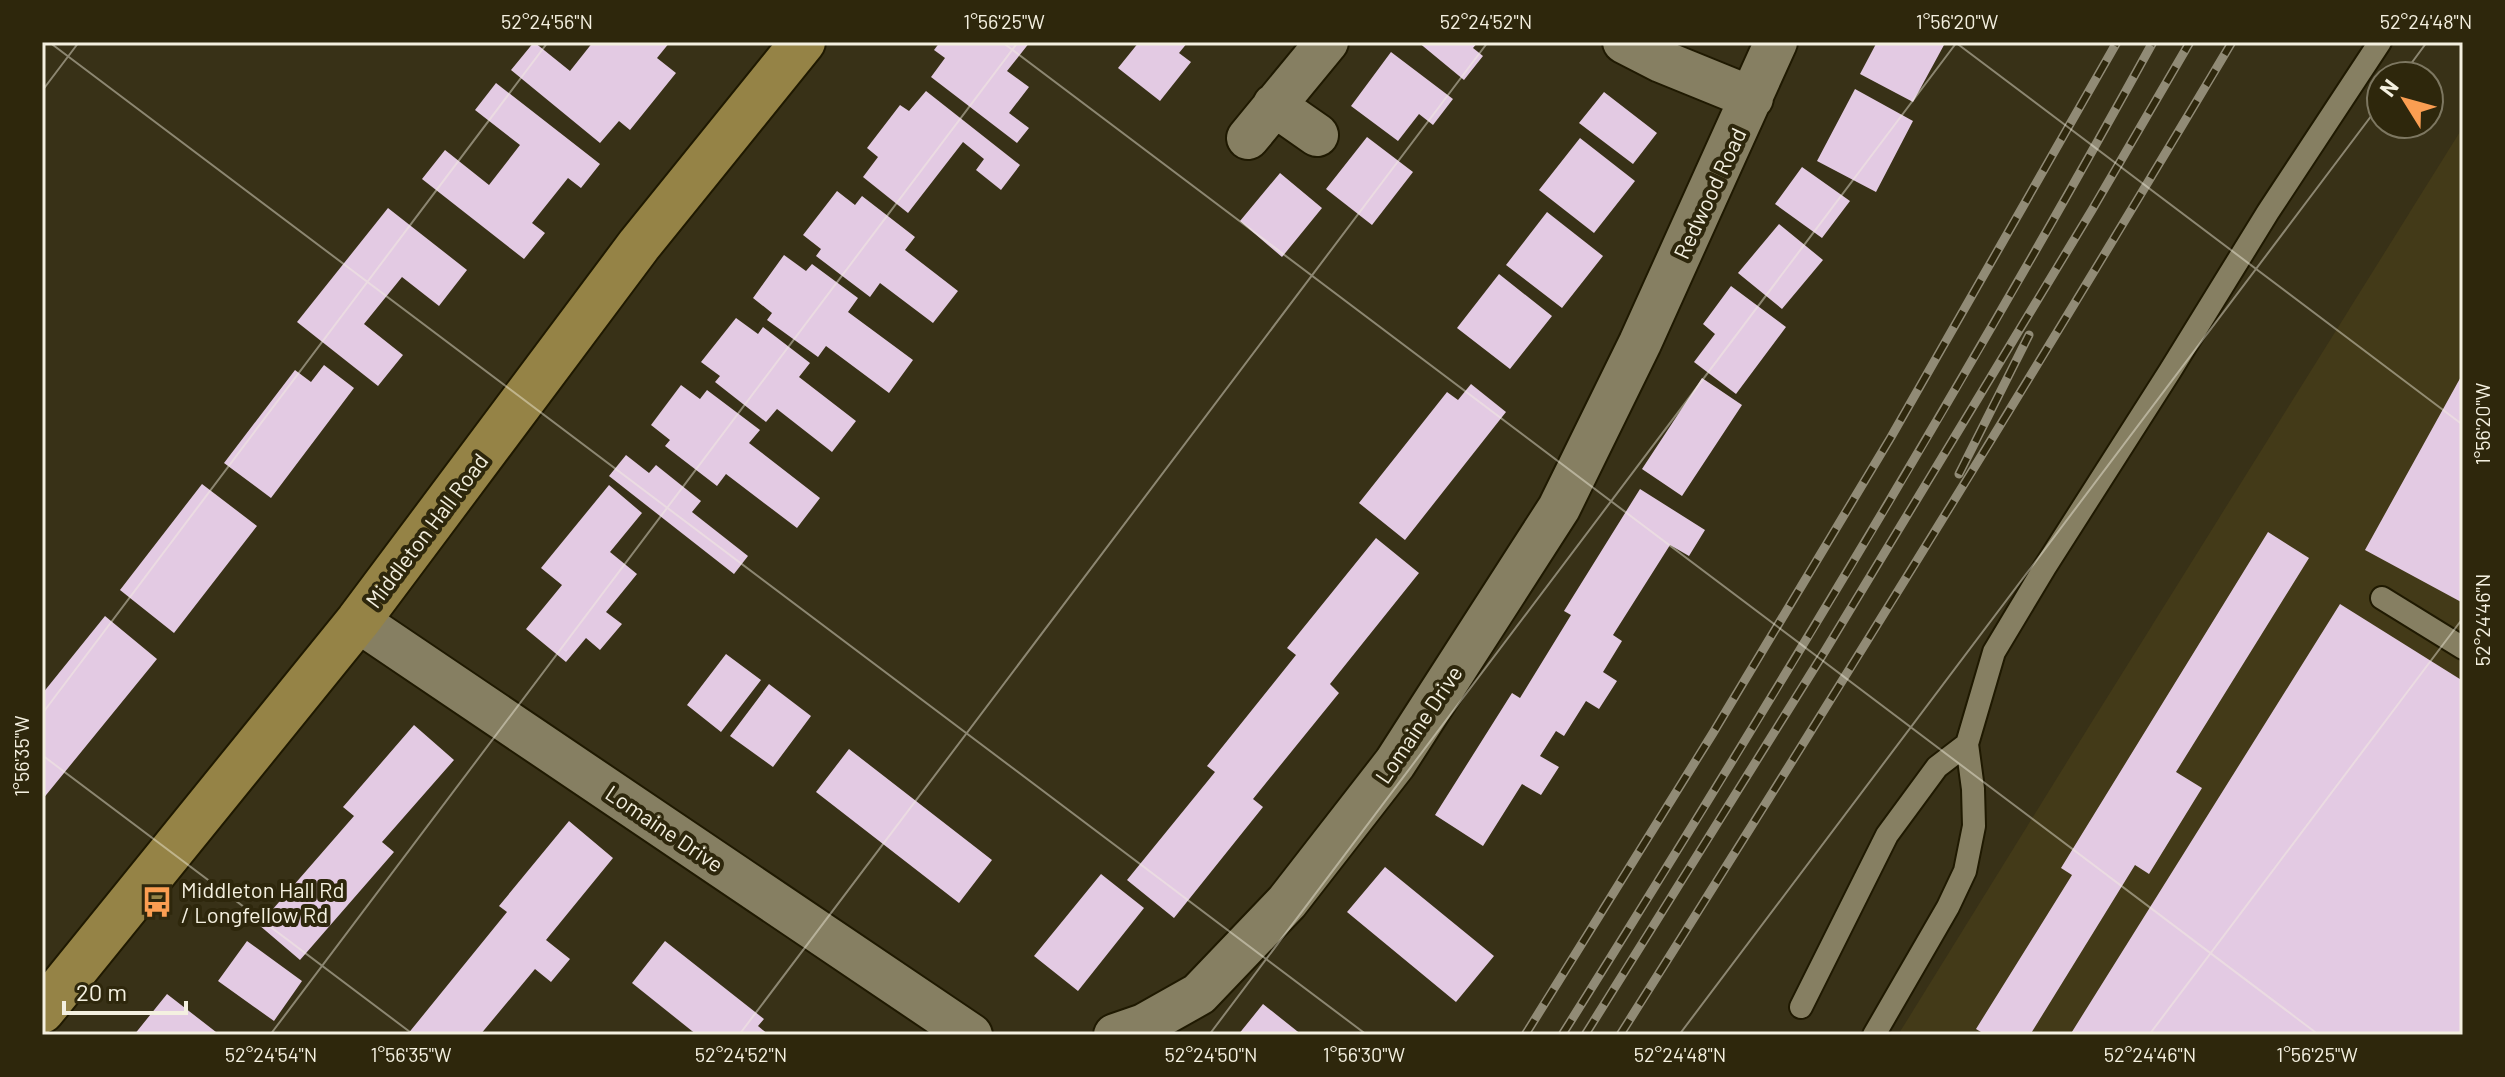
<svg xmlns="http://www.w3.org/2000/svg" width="2505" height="1077" font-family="Barlow,sans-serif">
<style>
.built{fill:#433a18}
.building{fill:#e3cae3}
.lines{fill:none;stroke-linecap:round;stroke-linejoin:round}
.service-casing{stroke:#1f1901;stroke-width:26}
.minor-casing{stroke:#1f1901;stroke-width:46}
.secondary-casing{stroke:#1f1901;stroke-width:48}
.service{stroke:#867f62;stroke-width:22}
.minor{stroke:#867f62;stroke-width:42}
.secondary{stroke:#958346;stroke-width:44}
.rail-casing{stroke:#918b76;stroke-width:9}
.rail{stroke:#2e270c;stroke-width:6;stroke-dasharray:18;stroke-linecap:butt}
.ticks{fill:none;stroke:#f4f0e0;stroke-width:2;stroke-opacity:0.45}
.labels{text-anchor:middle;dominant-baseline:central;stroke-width:8;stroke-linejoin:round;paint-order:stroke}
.street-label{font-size:22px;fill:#f4f0e0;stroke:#2e270c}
.poi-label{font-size:22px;fill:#f4f0e0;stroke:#2e270c;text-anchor:start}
.neatline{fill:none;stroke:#f4f0e0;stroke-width:3}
.ticks-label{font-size:20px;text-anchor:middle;fill:#f4f0e0}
</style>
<rect width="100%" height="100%" fill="#383117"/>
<path class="built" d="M2463,127v908h-565l177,-286z"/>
<path class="building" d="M534,42l36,29 23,-29h77l-13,16 19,15 -46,57 -11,-9 -19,22 -89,-73z
M940,42h90l-23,29 22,16 -20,26 20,15 -12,15 -86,-66 14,-19 -11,-8z
M1139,42h49l-9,11 12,9 -31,39 -42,-33z
M1418,42h60l-5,6 10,8 -19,24z
M1877,42h63l4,3 -31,57 -53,-28z
M1391,52l62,47 -20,26 -14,-11 -21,27 -47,-35z
M496,83l104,81 -19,24 -13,-10 -36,45 13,10 -21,26 -102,-80 23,-29 44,35 31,-40 -45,-35z
M1855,89l58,32 -37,71 -59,-31z
M926,91l94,74 -19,25 -25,-20 8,-11 -21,-17 -55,71 -45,-36 15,-20 -11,-9 33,-43 9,6z
M1604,92l53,41 -24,31 -54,-41z
M1367,137l46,35 -41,53 -46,-36z
M1580,138l55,43 -41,52 -55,-43z
M1802,167l48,34 -28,37 -47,-34z
M1280,173l42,35 -40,49 -42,-36z
M837,191l18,14 7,-9 53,41 -10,13 53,41 -25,32 -53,-40 -10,14 -54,-41 5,-7 -18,-14z
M388,208l79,62 -28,36 -37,-29 -38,47 39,31 -25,31 -81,-64z
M1547,212l56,44 -41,52 -56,-43z
M1779,224l44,36 -41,49 -44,-36z
M784,255l22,16 6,-7 46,34 -10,14 65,48 -24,33 -63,-47 -8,11 -51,-37 5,-7 -19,-15z
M1499,274l53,42 -42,53 -53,-41z
M1731,286l55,41 -50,67 -42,-32 21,-28 -12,-10z
M736,318l22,16 5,-7 47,36 -11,14 57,44 -24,31 -55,-43 -11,13 -51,-40 5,-6 -19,-14z
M324,365l30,23 -83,110 -47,-35 71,-93 16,12z
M2463,373v230l-98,-53z
M1702,378l40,27 -60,91 -40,-27z
M1471,384l35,28 -101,128 -46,-37 88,-111 11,8z
M681,385l19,14 7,-9 53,40 -11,13 71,55 -23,30 -71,-54 -9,12 -52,-40 5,-6 -19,-15z
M626,455l23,18 7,-8 45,36 -9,11 56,44 -14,18 -125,-98z
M202,484l55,42 -83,107 -54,-43z
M609,485l33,28 -32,39 27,22 -31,38 16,12 -22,26 -14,-12 -20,24 -40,-33 36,-44 -21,-17z
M1640,489l65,41 -16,26 -19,-11 -57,90 9,6 -19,31 14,9 -18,28 -13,-8 -22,35 -8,-5 -16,25 19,11 -18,28 -19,-11 -39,62 -48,-31 77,-122 8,5 51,-83 -7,-4z
M2268,532l41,26 -133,214 26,16 -53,86 -14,-9 -105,170h-44l-10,-6 96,-154 -11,-7z
M1376,538l43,35 -89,111 9,9 -86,106 10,8 -89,111 -47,-38 88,-108 -8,-6 89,-111 -9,-7z
M2340,604l123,77v354h-393z
M105,616l52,43 -115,141v-106z
M726,654l35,26 -40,52 -34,-27z
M769,684l42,32 -38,51 -43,-31z
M414,725l40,35 -72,82 12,10 -94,108 -41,-35 95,-109 -11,-9z
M849,749l143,111 -33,43 -143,-111z
M569,821l44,37 -67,82 24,19 -19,23 -16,-13 -55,66h-73l100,-123 -8,-6z
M1385,867l109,89 -38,46 -109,-90z
M1101,874l43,34 -66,83 -44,-35z
M247,941l55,40 -28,40 -56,-40z
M665,941l99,78 -6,7 11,9h-72l-65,-52z
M167,994l49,38 -2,3h-80z
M1263,1004l39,31h-64z"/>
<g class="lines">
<defs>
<path id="service" d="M2382,598l81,50
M1801,1007l86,-172 50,-68 30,-23
M1874,1035l74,-128 17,-36 9,-45 -1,-37 -6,-45 27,-92 51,-85 125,-196 98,-159 112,-170"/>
<path id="minor" d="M1624,42l37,19 91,37
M1274,105l43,30
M1248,138l79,-96
M358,621l613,414
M1115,1035l29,-10 55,-31 88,-92 108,-139 164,-255 81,-165 136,-301"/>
<path id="secondary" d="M42,1011l316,-390 281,-376 164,-203"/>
</defs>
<use href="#service" class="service-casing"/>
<use href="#minor" class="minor-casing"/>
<use href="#secondary" class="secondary-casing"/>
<use href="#service" class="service"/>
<use href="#minor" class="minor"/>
<use href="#secondary" class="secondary"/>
<defs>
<path id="rail" d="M1959,474l70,-139
M1525,1035l188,-302 178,-296 226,-395
M1562,1035c205,-326 405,-656 591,-993
M1585,1035l240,-384 267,-441 98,-168
M1620,1035c208,-329 413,-659 612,-993"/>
</defs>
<use href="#rail" class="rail-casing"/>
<use href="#rail" class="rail"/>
</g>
<path class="ticks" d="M49,42l1318,993M1002,42l1317,993M1955,42l508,383M2402,76l25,-34M42,91l37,-49M42,714l506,-672M42,755l372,280M270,1035l748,-993M739,1035l749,-993M1209,1035l748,-993M1679,1035l702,-932M2149,1035l314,-417"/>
<defs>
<symbol id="bus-bare" viewBox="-9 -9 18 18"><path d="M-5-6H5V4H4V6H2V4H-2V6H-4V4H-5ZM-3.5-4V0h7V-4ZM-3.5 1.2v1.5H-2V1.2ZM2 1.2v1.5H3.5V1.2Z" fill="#fb9e52" stroke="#2e270c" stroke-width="2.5" paint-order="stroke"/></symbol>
</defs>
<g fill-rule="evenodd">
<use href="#bus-bare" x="135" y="880" width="44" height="44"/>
</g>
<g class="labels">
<g class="street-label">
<text transform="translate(1709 193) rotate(-65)">Redwood Road</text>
<text transform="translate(426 530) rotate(-53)">Middleton Hall Road</text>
<text transform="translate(1418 724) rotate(-56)">Lomaine Drive</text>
<text transform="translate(665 828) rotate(34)">Lomaine Drive</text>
</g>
<g class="poi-label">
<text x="181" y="889">Middleton Hall Rd<tspan x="181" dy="25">/ Longfellow Rd</tspan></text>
</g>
</g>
<rect width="2505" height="1077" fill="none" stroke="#2e270c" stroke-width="88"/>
<g transform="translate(2405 100) rotate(307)"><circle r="38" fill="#2e270c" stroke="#7d7761" stroke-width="2"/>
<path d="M0-6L14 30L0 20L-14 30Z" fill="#fb9e52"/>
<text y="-12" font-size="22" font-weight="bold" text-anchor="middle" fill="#f4f0e0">N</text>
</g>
<path d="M64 1001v12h122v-12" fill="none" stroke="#f4f0e0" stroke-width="4"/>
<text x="76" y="1001" font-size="24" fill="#f4f0e0" stroke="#2e270c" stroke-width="6" paint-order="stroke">20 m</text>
<rect x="44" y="44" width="2417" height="989" class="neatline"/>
<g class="ticks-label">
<text x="547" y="29">52°24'56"N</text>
<text x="1004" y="29">1°56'25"W</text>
<text x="1486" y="29">52°24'52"N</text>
<text x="1957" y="29">1°56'20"W</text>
<text x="2426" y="29">52°24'48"N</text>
<text transform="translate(2483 424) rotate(-90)" y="7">1°56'20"W</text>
<text transform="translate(2483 620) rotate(-90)" y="7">52°24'46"N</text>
<text transform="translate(22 756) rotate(-90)" y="7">1°56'35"W</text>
<text x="271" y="1062">52°24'54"N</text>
<text x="411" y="1062">1°56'35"W</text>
<text x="741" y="1062">52°24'52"N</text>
<text x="1211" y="1062">52°24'50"N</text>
<text x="1364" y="1062">1°56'30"W</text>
<text x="1680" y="1062">52°24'48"N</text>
<text x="2150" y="1062">52°24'46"N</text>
<text x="2317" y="1062">1°56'25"W</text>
</g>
</svg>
